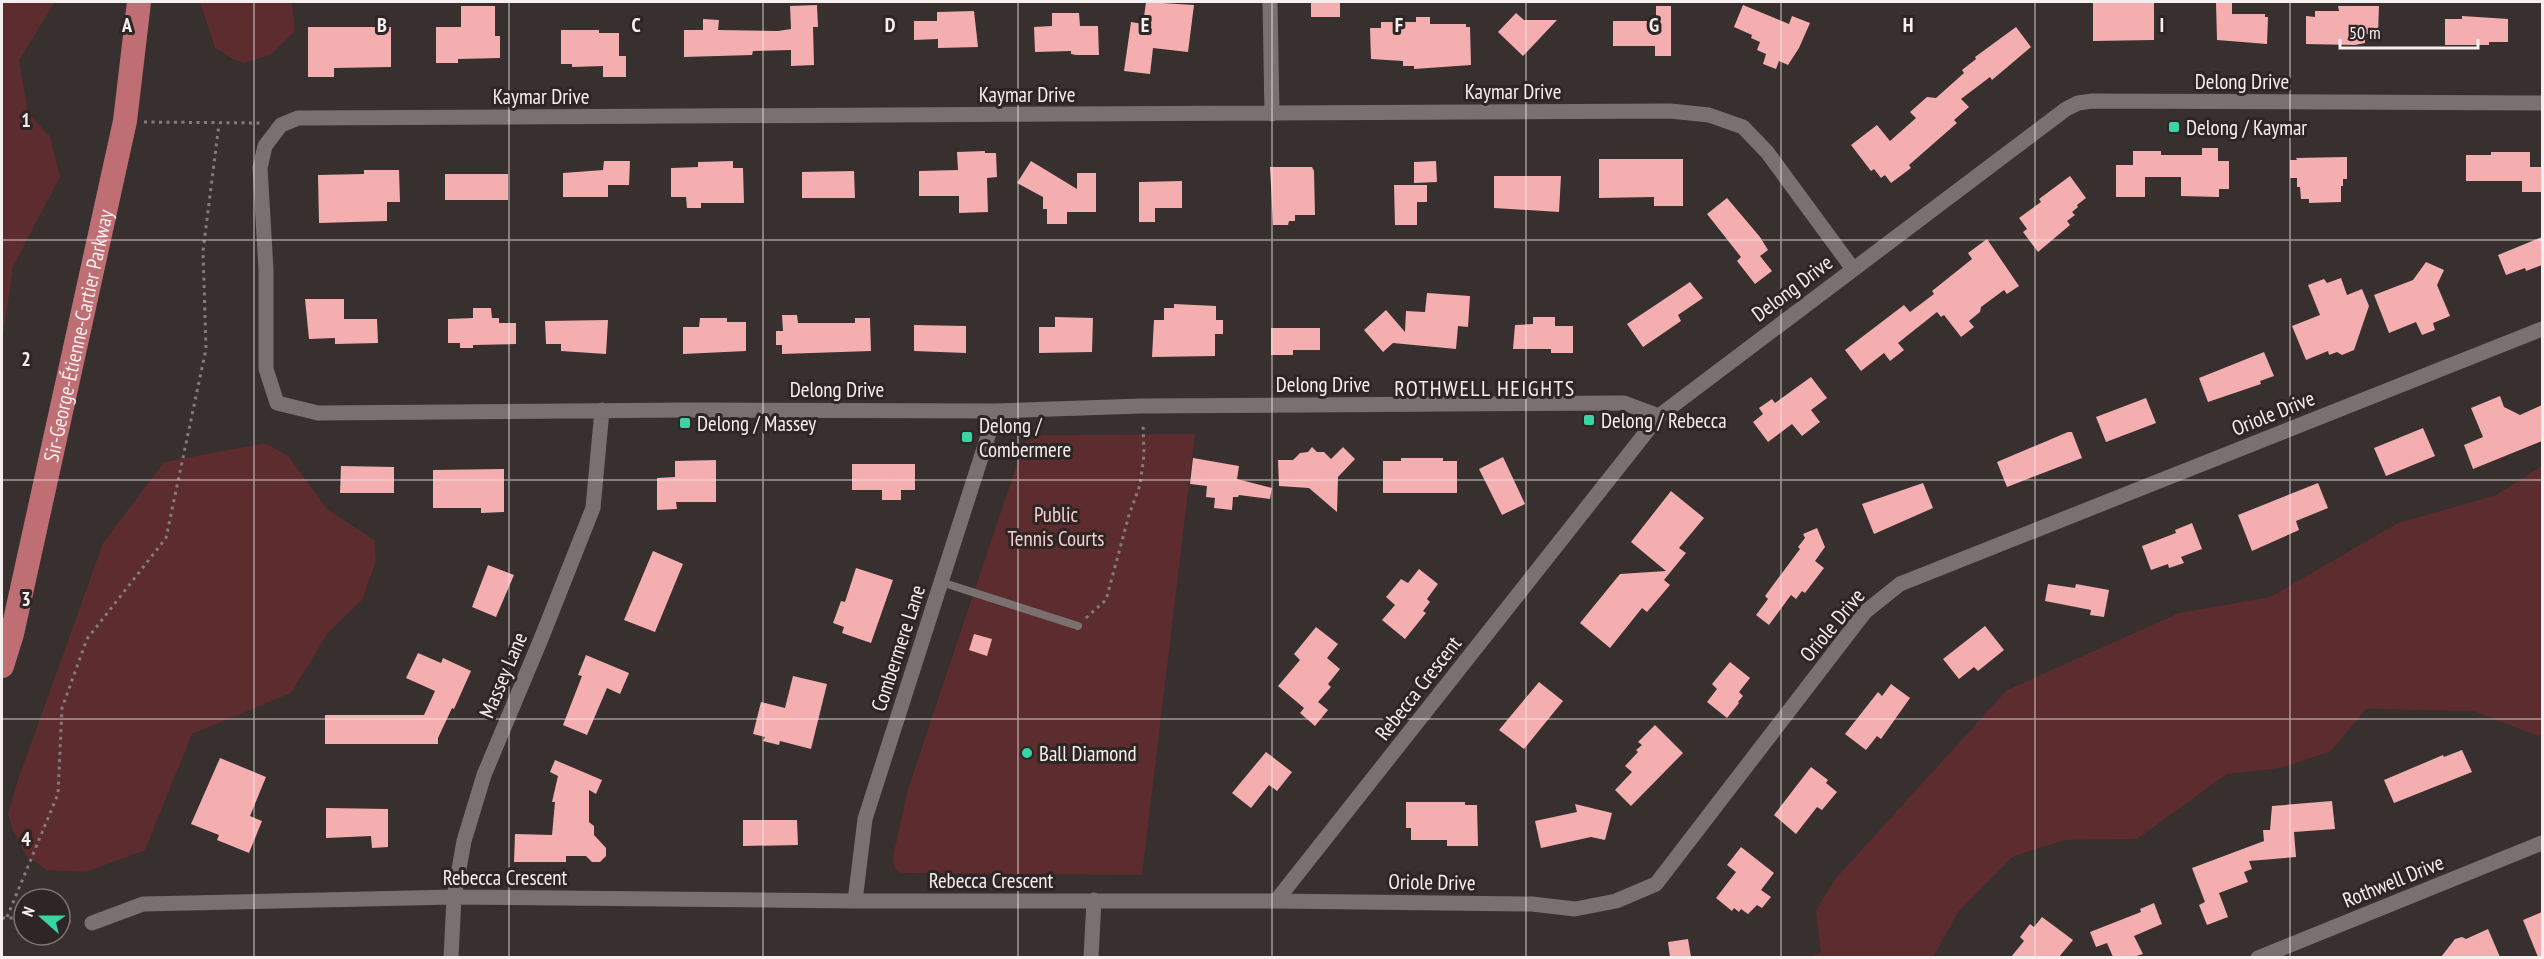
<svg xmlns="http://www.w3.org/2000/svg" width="2544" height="959" font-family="'PT Sans Narrow',sans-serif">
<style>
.green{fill:#5c2c2e}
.building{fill:#f5aeaf}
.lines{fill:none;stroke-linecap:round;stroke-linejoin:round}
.path{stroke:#847c7c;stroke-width:3;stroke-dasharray:3 4.5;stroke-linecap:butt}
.lane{stroke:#7b7070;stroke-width:8}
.street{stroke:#7b7070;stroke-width:15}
.primary{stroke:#bf6f74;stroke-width:24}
.grid{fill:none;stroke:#f5efef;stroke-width:1.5;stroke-opacity:0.55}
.poi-dot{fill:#38d4a6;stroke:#2e2525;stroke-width:2}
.labels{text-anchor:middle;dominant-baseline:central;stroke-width:6;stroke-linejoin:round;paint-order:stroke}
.street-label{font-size:21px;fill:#f5efef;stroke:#2e2525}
.poi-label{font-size:21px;fill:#f5efef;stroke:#2e2525;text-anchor:start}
.park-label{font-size:21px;fill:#f5cdcd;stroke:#2e2525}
.neighbourhood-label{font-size:22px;letter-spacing:1.5px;fill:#f5efef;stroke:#2e2525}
.grid-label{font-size:20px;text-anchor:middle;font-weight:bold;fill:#f5efef;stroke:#2e2525;stroke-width:6;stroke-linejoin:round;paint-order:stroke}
</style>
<rect width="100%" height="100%" fill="#382f2f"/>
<path class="green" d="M2,2h53l-36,58 9,53 22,23 10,41 -47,90 -11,77z
M200,2h92l3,29 -25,24 -26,8 -9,-3 -20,-12z
M1195,434l-53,441 -241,-2 -7,-6 -1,-10 15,-68 115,-343 8,-8 12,-3z
M266,443l23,14 39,53 46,30 2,21 -14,39 -34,33 -37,60 -99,41 -47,116 -59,22 -40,-2 -21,-16 -13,-26 -4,-14 10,-34 85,-237 61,-81z
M2542,466v269l-4,1 -65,-25 -107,-2 -35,42 -50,17 -54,6 -90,65 -73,1 -52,17 -54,55 -25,45h-123l11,-5 -5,-42 20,-32 171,-188 172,-77 91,-16 128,-74 98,-28z"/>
<path class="building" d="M1146,2l48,3 -6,47 -35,-4 -3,26 -26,-3 7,-49 12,2z
M1311,2h29v15h-29z
M2093,2h61v38l-61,1z
M2216,3h16v11h33v3h3l-1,27 -50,-4z
M817,5l1,22h-5l1,38 -23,1v-16l-38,1 -1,4 -68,2v-27h19v-11l16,1 -1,10 60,1 13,-2 -1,-23z
M1743,5l46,19 3,-8 18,7 -11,25 -11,17 -9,-4 -3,8 -13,-5 3,-10 -9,-4 3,-8 -9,-4 1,-3 -18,-8z
M461,6h34v30h5v22l-42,1v4h-22v-36h25z
M1656,6h15v50h-16v-10h-42v-25h43z
M2338,6h41l-1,28h-13v9l-10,2 -49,-1v-28l9,1v-6h24z
M974,11l4,36 -40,1v-9l-24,1v-19h23v-9z
M1052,13h27l1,13h18l1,29h-23l-5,-1v-3l-36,1 -1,-25 18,-1z
M1516,13l8,7h33l-34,36 -25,-24z
M2462,16l46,3v23h-19v3h-44v-26h17z
M1416,17h14v7h36v3h4l1,38 -57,4v-3h-11v-5l-32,-2 -1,-31h11v-6h35z
M308,27h83v40l-57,1v9h-26z
M2016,27l15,20 -39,33 -2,-3 -29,22 8,8 -15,13 3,3 -48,42 2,3 -20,15 -6,-8 -4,3 -7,-9 -3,2 -20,-26 26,-20 13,16 26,-23 -6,-6 17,-15 9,1 28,-25 -2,-3 14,-11 -1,-2z
M561,30h38v3h20v23h7v21h-23v-11l-31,1v-3h-11z
M2202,148h16v13h11v28h-10v8l-38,-1v-19h-36v20h-29v-32h17v-14h28v4h41z
M985,151v2h11l1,24 -10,1 1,34 -29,1v-17h-40v-25l39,-1 -1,-18z
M2491,152h39v15h12v25h-20v-11h-56v-26h25z
M2347,157v22h-4v7h-2v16l-32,1v-4h-8l-1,-12h-3v-9h-7v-18h7l-1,-2z
M1599,159h84v47h-29v-9l-55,1z
M604,161h26l-1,24h-21v12h-45v-24l40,-3z
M733,161v7h10l1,35h-43v5h-14l-1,-11h-15v-29l27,-1v-5z
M1031,161l46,28v-16h19v39h-29v12h-20v-15h-4v-12l-26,-14z
M1436,161l1,21 -23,1v-21z
M1270,167h42l2,4 1,44h-20v6h-6l-1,4h-15z
M364,170h35l1,32h-13v19l-68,2 -1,-48 46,-1z
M854,171l1,27h-53v-26z
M445,174h63v26h-63z
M1494,176h67l-2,36 -65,-4z
M2070,176l16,22 -9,7 1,2 -6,5 3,3 -8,6 3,4 -32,27 -15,-20 4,-3 -8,-11 22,-16 -2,-3z
M1182,181v27h-27v14h-16v-40z
M1394,185h33v17h-10v23h-22z
M1727,198l33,39 8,13 -8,6 12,15 -17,13 -18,-23 4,-4 -34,-43z
M2542,237v28l-16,6 -1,-3 -19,7 -8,-20z
M1987,239l32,47 -12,8 -3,-4 -23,17 -1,5 -11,9 5,6 -13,10 -17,-22 -3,2 -4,-5 -39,31 6,7 -14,11 -6,-8 -23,18 -16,-21 59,-45 6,7 24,-18 -2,-3 40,-32 -4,-6z
M2426,262l18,8 -7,15 13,31 -17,7 2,7 -13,5 -6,-13 -27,11 -15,-38 39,-15z
M2341,278l6,17 15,-6 7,17 -15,44 -12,5 -5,-3 -8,3 -1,-4 -22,9 -14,-34 28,-11 -12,-30 16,-6 3,4z
M1690,282l13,16 -25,17 3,6 -38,26 -16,-23z
M1427,293l43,3 -2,31 -10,-1 -2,23 -63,-6 -10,9 -19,-22 22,-20 19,22 1,-21 19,1z
M305,299h39v20h33l1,24 -43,1v-6l-26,1z
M1174,304l42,2v14h7v14h-8v22l-63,1 2,-37h10v-12h10z
M473,308h18l1,10h7v5h17v21l-43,1v3h-13v-5h-12v-24l25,-1z
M782,315h15l1,8h57v-5h15l1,33 -89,3v-9h-6v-14h7z
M1055,317l38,1 -1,34 -53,1v-26h16z
M1533,317h22v9h18v27h-22v-4h-38l2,-24 18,-1z
M700,318h27v4h19v29l-63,3v-27h16z
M608,320l-2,34 -45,-3v-7h-15l-1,-23z
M914,325l52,1v27l-52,-2z
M1271,328h49v22h-27v5h-22z
M2264,352l10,24 -14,5 1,3 -53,18 -9,-24z
M1811,377l16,21 -16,12 9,12 -18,14 -10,-12 -24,18 -15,-20 10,-8 -4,-6 13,-9 3,4z
M2500,396l4,11 16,8 22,-10v36l-69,28 -9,-24 19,-8 -12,-29z
M2146,398l10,25 -50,19 -10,-25z
M2423,428l12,28 -49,20 -12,-28z
M2068,432h4l10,26 -75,29 -10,-25z
M1312,447l5,5h7l7,7 12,-12 12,12 -17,18 -1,35 -28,-24 -30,-2 -1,-26h15l7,-7 8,-1z
M1503,457l22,47 -23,11 -23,-46z
M1193,458l46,8 -2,13 35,9 -2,11 -31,-4 -1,2h-5l-1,13 -18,-2 1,-10 -9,-1 1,-11 -17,-2z
M1401,458h42v3h14v32h-74v-32h18z
M716,460v42h-40l1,7 -20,1v-32l18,-1v-16z
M852,464h63v26h-14v10h-19v-10h-30z
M341,466l53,1v26h-54z
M504,469v43l-23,1v-5h-48v-38z
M1923,483l10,25 -59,26 -12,-30z
M2318,483l10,25 -32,13 3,9 -47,21 -14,-36z
M1671,491l33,27 -25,30 7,5 -22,27 6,5 -23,27 -5,-4 -32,40 -30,-25 40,-49 46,-3 -35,-29z
M2192,523l10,26 -21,8 3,6 -15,5 -1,-4 -17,6 -9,-24 34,-13 -1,-3z
M1817,528l8,19 -10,14 9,7 -19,25 -3,-2 -6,8 -5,-4 -22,30 -13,-10 12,-16 -3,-3 35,-47 -2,-2 7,-9 -2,-4z
M653,551l30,13 -28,68 -31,-12z
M488,565l26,10 -18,42 -24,-10z
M856,568l37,12 -22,63 -29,-10 2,-6 -11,-4 8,-22 4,1z
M1419,569l19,15 -11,15 3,3 -7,9 3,2 -21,26 -23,-19 13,-15 -9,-8 15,-18 7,4z
M2048,584l27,4 1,-4 33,6 -5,27 -14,-2 1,-5 -46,-9z
M1985,626l19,24 -26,21 -4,-4 -15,12 -16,-20z
M1316,627l22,17 -11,14 13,11 -12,15 3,3 -13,15 10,8 -13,16 -15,-13 4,-5 -26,-22 22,-26 -6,-6z
M974,634l18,5 -5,17 -18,-6z
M418,653l23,10 2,-5 28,13 -17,38 -2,-1 -14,30v6h-113v-29h99l11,-24 -29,-13z
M586,655l43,18 -9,21 -13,-6 -20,47 -24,-10 19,-49 -4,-1z
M1730,662l20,16 -11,14 4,4 -5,6 1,1 -12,15 -20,-16 10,-13 -5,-5z
M793,676l34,8 -16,65 -31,-8 -1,4 -16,-4 2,-4 -12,-3 8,-32 24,6z
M1539,682l24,19 -39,48 -25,-19z
M1891,684l19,14 -29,41 -4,-3 -11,14 -21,-16 33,-42 4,4z
M1655,725l28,28 -52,53 -16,-16 17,-18 -7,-6 13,-14 -2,-2 6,-5 -4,-3z
M2462,750l10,22 -78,31 -10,-23 59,-25 1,2z
M1266,752l26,20 -15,19 -8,-6 -18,23 -19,-15z
M220,758l46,19 -16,39 12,5 -13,32 -32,-13 2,-5 -28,-11z
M555,760l47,20 -6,14 -7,-4v32l5,4v9l12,13v8l-6,6h-8l-6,-6h-20v6h-52l1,-28 37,1 3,-33h-3l6,-26 -8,-4z
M1811,767l17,13 -2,3 11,9 -15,18 -5,-3 -21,27 -22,-19z
M2332,801l3,28 -41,3 2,25 -47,4 3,8 -8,3 4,10 -29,11 9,24 -21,8 -8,-20 6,-3 -13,-34 72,-27 -1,-11h7l2,-24z
M1406,802h59v3h12l1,41h-31v-6h-36v-12h-5z
M1575,804l37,9 -7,27 -14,-3 -50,11 -6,-27 42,-9z
M326,808l62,1v38l-16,1 -1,-12 -45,2z
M743,820h54l1,25 -55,1z
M1741,847l33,26 -13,17 10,7 -9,11 -5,-3 -9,9 -7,-5 -2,3 -5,-4 -2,3 -16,-13 20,-26 -9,-7z
M2154,903l8,21 -28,12 9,18 -10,3h-20l-6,-14 -11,4 -6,-15 51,-20 -1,-3z
M2542,912v45h-4l-15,-37z
M2042,917l31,23 -14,17h-48l13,-16 -4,-4 10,-13 4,3z
M2488,929l12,28h-59l14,-18 7,-2 4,2z
M1688,939l3,18h-21l-2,-15z"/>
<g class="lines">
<path class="path" d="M144,122l117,1
M1086,618l20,-18 23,-85 11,-30 4,-30 -1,-32
M7,917l51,-123 4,-86 25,-69 79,-101 40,-189 -3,-98 16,-127
M2,918h22
M60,921l15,1"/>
<path class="lane" d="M941,582l137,44"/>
<path class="street" d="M1270,2l2,112
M1659,416l-35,-13 -483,3 -145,5 -309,-1 -369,3 -41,-10 -11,-34v-100l-6,-101 5,-22 16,-21 17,-7 1372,-7 39,4 34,12 24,25 86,117
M855,901l10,-82 131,-408
M1276,901l383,-485 407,-307 12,-6 14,-2 450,2
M92,923l51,-19 311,-7 401,4h421l256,3 43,5 41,-8 40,-17 209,-272 35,-28 642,-255
M451,958l3,-61 10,-56 20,-66 57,-136 52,-131 9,-98
M1091,958l3,-58
M2258,958l284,-115"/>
<path class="primary" id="s1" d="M2,666l10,-32 113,-513 14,-119"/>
</g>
<path class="grid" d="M254,2v956M509,2v956M763,2v956M1018,2v956M1272,2v956M1526,2v956M1781,2v956M2035,2v956M2290,2v956M2,240h2540M2,480h2540M2,719h2540"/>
<g class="poi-dot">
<rect x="2168" y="121" width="12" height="12" rx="3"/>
<rect x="1583" y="414" width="12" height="12" rx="3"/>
<rect x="679" y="417" width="12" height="12" rx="3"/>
<rect x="961" y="431" width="12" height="12" rx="3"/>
<circle cx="1027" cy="753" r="6"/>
</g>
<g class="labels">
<g class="street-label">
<text x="2242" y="81">Delong Drive</text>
<text x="1513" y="91">Kaymar Drive</text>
<text x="1027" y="94">Kaymar Drive</text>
<text x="541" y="96">Kaymar Drive</text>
<text transform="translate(1792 288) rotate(-37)">Delong Drive</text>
<text stroke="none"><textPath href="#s1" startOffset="339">Sir-George-Étienne-Cartier Parkway</textPath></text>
<text x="1323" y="384">Delong Drive</text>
<text x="837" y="389">Delong Drive</text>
<text transform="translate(2273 413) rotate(-22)">Oriole Drive</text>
<text transform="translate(1832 625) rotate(-50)">Oriole Drive</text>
<text transform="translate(898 648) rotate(-72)">Combermere Lane</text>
<text transform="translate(503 675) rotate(-67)">Massey Lane</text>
<text transform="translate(1418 688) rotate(-52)">Rebecca Crescent</text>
<text x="505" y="877">Rebecca Crescent</text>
<text x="991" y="880">Rebecca Crescent</text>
<text transform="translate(2393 881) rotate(-22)">Rothwell Drive</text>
<text transform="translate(1432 882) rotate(1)">Oriole Drive</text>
</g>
<g class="poi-label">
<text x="2186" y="127">Delong / Kaymar</text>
<text x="1601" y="420">Delong / Rebecca</text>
<text x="697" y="423">Delong / Massey</text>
<text x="979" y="425">Delong /<tspan x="979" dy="24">Combermere</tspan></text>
<text x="1039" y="753">Ball Diamond</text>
</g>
<g class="park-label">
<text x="1056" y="514">Public<tspan x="1056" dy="24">Tennis Courts</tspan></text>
</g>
<g class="neighbourhood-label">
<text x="1485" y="388">ROTHWELL HEIGHTS</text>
</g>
</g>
<g class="grid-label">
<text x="127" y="32">A</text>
<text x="382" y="32">B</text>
<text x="636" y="32">C</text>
<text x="890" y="32">D</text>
<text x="1145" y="32">E</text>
<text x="1399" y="32">F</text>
<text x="1654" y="32">G</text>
<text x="1908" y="32">H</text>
<text x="2162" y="32">I</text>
<text x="26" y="127">1</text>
<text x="26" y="366">2</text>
<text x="26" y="606">3</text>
<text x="26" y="846">4</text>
</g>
<rect width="2544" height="959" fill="none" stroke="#f5efef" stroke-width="6"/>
<g transform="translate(42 917) rotate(291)"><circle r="28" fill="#2e2525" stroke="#7e7676" stroke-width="1.5"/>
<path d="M0-4.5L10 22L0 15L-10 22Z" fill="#38d4a6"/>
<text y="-9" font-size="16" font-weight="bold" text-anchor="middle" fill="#f5efef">N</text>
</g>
<path d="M2340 39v9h138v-9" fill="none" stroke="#f5efef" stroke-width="3"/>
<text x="2349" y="39" font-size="18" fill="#f5efef" stroke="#2e2525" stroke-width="4.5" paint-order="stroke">50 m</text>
</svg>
